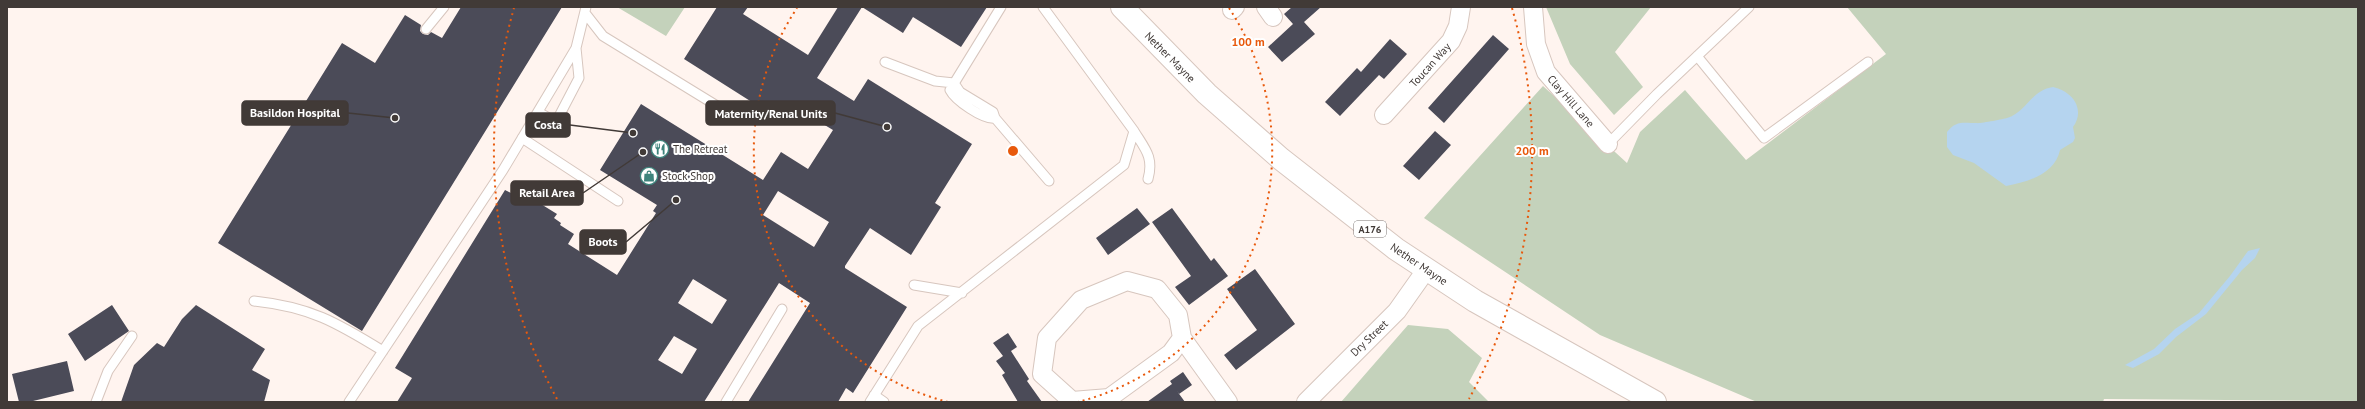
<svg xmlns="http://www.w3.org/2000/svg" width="2365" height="409" font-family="'PT Sans',sans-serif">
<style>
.green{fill:#c4d2bb}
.water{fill:#b5d4ef}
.building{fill:#4b4b58;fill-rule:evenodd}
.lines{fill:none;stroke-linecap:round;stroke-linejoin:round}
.service-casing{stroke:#d7c6be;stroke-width:11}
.minor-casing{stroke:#d7c6be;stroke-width:20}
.primary-casing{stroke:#d7c6be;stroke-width:24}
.service{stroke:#fff;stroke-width:9}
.minor{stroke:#fff;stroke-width:18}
.primary{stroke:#fff;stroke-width:22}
.ring{fill:none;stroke:#e8590c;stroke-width:2;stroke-dasharray:2 4}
.labels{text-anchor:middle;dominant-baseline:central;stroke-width:4;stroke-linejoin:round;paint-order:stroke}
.shield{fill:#fff;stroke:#7a7573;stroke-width:1}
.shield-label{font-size:10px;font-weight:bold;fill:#413a37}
.street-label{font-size:11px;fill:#413a37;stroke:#fff}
.poi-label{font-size:11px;fill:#413a37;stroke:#fff;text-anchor:start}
.centre{fill:#e8590c;stroke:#fff;stroke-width:2}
.ring-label{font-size:12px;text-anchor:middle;font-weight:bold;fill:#e8590c;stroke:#fff;stroke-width:4;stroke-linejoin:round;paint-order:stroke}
.leader{fill:none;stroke:#413a37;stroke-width:1.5}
.callout-dot{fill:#413a37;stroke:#fff;stroke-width:1.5}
.callout{fill:#413a37;stroke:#413a37;stroke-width:1.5}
.callout-label{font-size:12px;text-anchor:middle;font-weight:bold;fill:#fff}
</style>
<rect width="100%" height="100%" fill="#fff4ef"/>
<path class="green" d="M617,7h68l-19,29z
M1546,7h105l-36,45 28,35 -29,28 -44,-51z
M1847,7h511v394l-254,-2 -1,3h-346l-157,-67 -176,-117 119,-132 84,77 13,-31 45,-42 61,70 140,-106z
M1408,325l40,4 34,29 -13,24 20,20h-148z"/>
<path class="water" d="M2053,87c19,4 33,22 20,40l2,11 -2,4 -13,8c-5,24 -32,32 -54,36l-32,-23 -21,-8 -6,-8v-15c9,-12 17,-9 30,-9 1,1 27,-4 30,-5 19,-5 24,-28 46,-31z
M2260,248l-5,10 -13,12 -36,44 -30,23 -17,17 -26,14 -8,-3 29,-16 21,-20 24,-16 31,-37 18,-25z"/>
<path class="building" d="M461,7h101l-200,324 -144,-88 124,-200 33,20 30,-48 16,10 -1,6 3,3 5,1 3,-3 11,6z
M717,7h31l-5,7 65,41 30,-48h149l-26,40 -48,-30 -10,16 -41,-26 -45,71 37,23 14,-22 104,65 -37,59 6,4 -30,48 -41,-27 -25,38v2l62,39 -54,86 -7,-5 -8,14h-90l62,-99 -31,-20 -75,119h-307l15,-24 -17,-10 110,-178 6,3 4,-5 42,26 -3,4 7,5 -1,2 14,9 -6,10 49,31 39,-62 -3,-2 4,-6 -57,-35 41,-66 122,76 18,-28 27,17 25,-39 -35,-21 -10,16 -104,-66zM778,191l51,31 -15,25 -51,-32zM693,279l34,21 -15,24 -34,-21zM674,336l23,13 -15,25 -24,-14z
M1292,7h29l-17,15 11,12 -33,28 -14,-15 25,-23 -9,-10z
M1493,35l16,14 -65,74 -16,-15z
M1390,39l17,15 -23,25 -5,-4 -39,41 -15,-14 32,-34 4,4z
M1435,131l16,14 -32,35 -16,-14z
M1137,208l13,16 -42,31 -12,-17z
M1172,208l39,53 3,-3 14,18 -39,29 -14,-18 16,-11 -39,-54z
M1255,269l40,55 -59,46 -12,-15 33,-25 -30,-41z
M112,305l17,26 -44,30 -17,-27z
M196,305l69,44 -13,21 18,10 -6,22h-143l13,-37 23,-22 7,4 18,-28z
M1008,333l9,14 -6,4 18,28 -2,2 15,21h-24l-16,-27 3,-2 -9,-12 7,-5 -10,-13z
M67,361l7,30 -45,11h-10l-7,-28z
M1183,372l9,13 -13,9 -2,-3 8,11h-38l25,-18 -2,-3z"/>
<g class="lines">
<defs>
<path id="service" d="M585,13l18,23 119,73
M426,29l18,-22
M1697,56l67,82 104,-76
M885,62l50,19 19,2 6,9 33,20 2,6 54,63
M538,112l18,10 23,-44 -3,-30 10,-41
M995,118c-12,2 -40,-18 -45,-28l51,-83
M1134,131c11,18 20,26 14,48
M522,138l96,63
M1608,144l49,-50 92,-87
M914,285l48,8
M254,301c56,6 82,21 129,50
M874,395l10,7
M96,402l12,-31 24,-35
M349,402l154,-232 73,-122
M726,402l56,-93
M870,402l48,-76 206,-161 10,-34 -91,-124"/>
<path id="minor" d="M1266,7l7,10
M1533,7l3,37 10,28 62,72
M1232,10l3,-3
M1384,115l67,-74 7,-15 3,-19
M1182,338l-11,15 -62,45 -37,3 -30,-27 5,-36 34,-38 46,-19 30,8 21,26 4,23 46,64
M1306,402l91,-91 29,-41"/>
<path id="primary" d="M1122,7l85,87 74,65 115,90 79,52 180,101"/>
</defs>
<use href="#service" class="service-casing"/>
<use href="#minor" class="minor-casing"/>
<use href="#primary" class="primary-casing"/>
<use href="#service" class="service"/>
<use href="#minor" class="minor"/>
<use href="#primary" class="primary"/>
</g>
<g class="ring">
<path d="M948 402A259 259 0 0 1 797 8M1229 8A259 259 0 0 1 1078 402"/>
<path d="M557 399A519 519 0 0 1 514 8M1512 8A519 519 0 0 1 1469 399"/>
</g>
<defs>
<symbol id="restaurant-ring" viewBox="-11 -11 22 22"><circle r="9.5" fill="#fff" stroke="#3e847c" stroke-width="1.5"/><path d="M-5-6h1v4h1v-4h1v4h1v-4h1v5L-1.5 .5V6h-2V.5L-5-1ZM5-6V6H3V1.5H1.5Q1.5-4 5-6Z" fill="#3e847c"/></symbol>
<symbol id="shop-ring" viewBox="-11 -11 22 22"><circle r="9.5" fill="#fff" stroke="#3e847c" stroke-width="1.5"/><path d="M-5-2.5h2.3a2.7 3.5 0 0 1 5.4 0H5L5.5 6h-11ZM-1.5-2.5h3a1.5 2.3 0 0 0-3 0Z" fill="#3e847c"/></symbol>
</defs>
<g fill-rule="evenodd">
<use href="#restaurant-ring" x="650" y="139" width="20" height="20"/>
<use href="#shop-ring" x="639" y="166" width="20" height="20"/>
</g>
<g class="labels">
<rect class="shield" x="1354" y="221" width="32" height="16" rx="3"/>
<g class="shield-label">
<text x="1370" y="229">A176</text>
</g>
<g class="street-label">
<text transform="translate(1170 57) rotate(45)">Nether Mayne</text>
<text transform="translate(1430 65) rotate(-48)">Toucan Way</text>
<text transform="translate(1571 101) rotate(49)">Clay Hill Lane</text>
<text transform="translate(1419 264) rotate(34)">Nether Mayne</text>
<text transform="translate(1369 338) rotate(-44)">Dry Street</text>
</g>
<g class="poi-label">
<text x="673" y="149">The Retreat</text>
<text x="662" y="176">Stock Shop</text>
</g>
</g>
<circle cx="1013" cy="151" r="6" class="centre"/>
<g class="ring-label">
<text x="1248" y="46">100 m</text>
<text x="1532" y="155">200 m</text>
</g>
<path class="leader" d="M395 118L348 113M887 127L835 113M633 133L570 125M643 152L583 193M676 200L626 242"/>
<g class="callout-dot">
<circle cx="395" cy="118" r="4"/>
<circle cx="887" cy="127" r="4"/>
<circle cx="633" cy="133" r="4"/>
<circle cx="643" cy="152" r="4"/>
<circle cx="676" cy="200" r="4"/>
</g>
<g class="callout">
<rect x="242" y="101" width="106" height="24" rx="4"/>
<rect x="706" y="101" width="129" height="24" rx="4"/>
<rect x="526" y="113" width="44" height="24" rx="4"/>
<rect x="511" y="181" width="72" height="24" rx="4"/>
<rect x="580" y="230" width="46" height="24" rx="4"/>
</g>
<g class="callout-label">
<text x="295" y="117">Basildon Hospital</text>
<text x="771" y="118">Maternity/Renal Units</text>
<text x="548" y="129">Costa</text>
<text x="547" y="197">Retail Area</text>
<text x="603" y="246">Boots</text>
</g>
<rect width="2365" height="409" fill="none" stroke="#413a37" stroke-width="16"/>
</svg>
